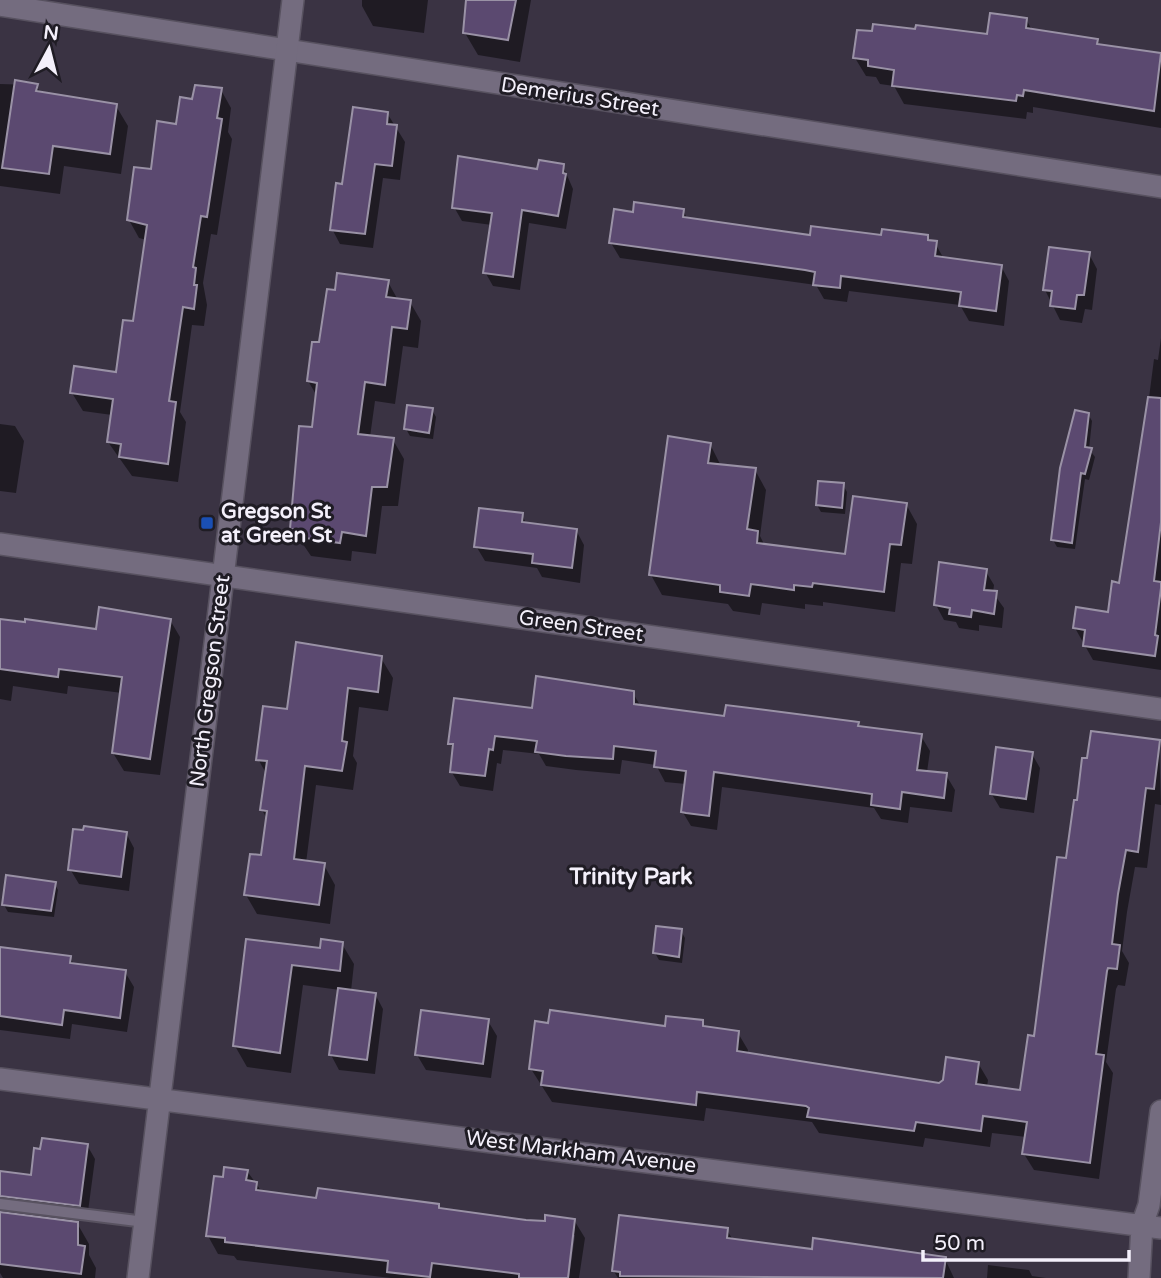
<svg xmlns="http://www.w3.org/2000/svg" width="1161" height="1278" font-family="'Varela Round',sans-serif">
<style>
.shadow{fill:#0007}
.building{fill:#5b4970;stroke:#9a92a6;stroke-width:2}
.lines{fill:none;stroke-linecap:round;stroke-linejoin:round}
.lane-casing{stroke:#585260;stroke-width:14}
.street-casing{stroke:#585260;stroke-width:24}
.secondary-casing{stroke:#585260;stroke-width:24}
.lane{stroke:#746c7f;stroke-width:10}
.street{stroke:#746c7f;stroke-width:21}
.secondary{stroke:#746c7f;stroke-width:21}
.transit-dot{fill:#1a4fb4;stroke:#1f1c24;stroke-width:2.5}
.labels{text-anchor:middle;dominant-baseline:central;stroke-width:6;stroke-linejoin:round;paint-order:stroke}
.street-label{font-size:21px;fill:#f4f0fb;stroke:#1f1c24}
.poi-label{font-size:21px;font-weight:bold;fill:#f4f0fb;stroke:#1f1c24;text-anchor:start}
.neighbourhood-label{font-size:23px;font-weight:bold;fill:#f4f0fb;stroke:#1f1c24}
</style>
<rect width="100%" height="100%" fill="#3a3343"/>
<path class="shadow" d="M362,0h66l-4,33 -51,-7 -11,-20z
M468,0h63l-11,62 -42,-7 -13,-22z
M1026,19l6,11 65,11 3,5 61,9v73l-128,-21v6l-6,-1 -1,7 -122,-15 -10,-18 -14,-2 -4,-7 -10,-1 -11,-18 134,-22z
M0,84l36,1 5,9 75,12 12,20 -7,48 -57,-8 -4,28 -60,-8z
M221,90l10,18 -3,24 4,7 -15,96 -6,-1 -8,49 4,22 -3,21 -12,-1 -12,87 6,10 -8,60 -46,-6 -24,-34 4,-27 -29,-4 -11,-18 46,-19 16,-51 13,-83 -8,-2 -10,-18 23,-49 42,-70z
M387,113l18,29 -5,38 -17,-2 -10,70 -33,-4 -8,-15 12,-43z
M563,166l10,23 -7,40 -37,-6 -9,67 -27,-4 -8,-14 7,-47 -30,-4 -8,-14 85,-36z
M683,210l5,10 123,17h116l4,6h4l9,16 57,7 8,15 -5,45 -35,-5 -9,-16 -111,-14 -2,11 -23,-3 -8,-14 -196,-27 -9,-15 24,-29z
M1089,254l8,15 -5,41 -7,-1 -3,14 -22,-3 -15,-30z
M388,282l10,18 12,2 11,19 -3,27 -15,-2 -8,58 -20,-3 -5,36 23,3 11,19 -6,47h-16l-6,48 -24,-3 -1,10 -40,-5 -19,-28 25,-132 -9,-15 28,-89z
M1161,338v332l-68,-10 -18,-32 34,-14 12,-29 18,-134 3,1 12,-93 4,1z
M432,410l4,7 -3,22 -23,-3 -4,-7z
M1088,414l4,7 -3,28 6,8 -6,23 -4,-1 -10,70 -18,-2 -4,-7z
M0,424l15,2 9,15 -8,52 -16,-2z
M710,444l11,22 34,4 11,20 -6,46 5,10 82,10 59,-52 11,20 -5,40 -11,-1 -6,49 -72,-10v4l-18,-2v5l-43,-6 -2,12 -27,-4 -5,-7 -66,-9 -11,-20z
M843,485l4,7 -2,22 -24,-2 -4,-7z
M522,515l5,10 49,5 8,15 -4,38 -38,-6 -5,-9 -52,-7 -9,-15z
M985,570l9,15 -1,8 11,15 -2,20 -23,-3v6l-20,-3 -3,-6 -12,-2 -8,-15z
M170,620l10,17 -20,138 -36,-4 -11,-18 9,-60 -54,-7 -1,8 -54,-8 -2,15 -11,-2v-78l98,9z
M381,658l12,20 -5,33 -29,-4 -6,49 4,7 -4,27 -37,-5 -10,78 18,2 11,20 -5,39 -73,-10 -11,-19 17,-38 4,-38 -5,-9 5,-35 -9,-16 31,-48z
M633,693l8,14 85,11 132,5 2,5 61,8 9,15 -3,21 19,3 9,15 -3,22 -42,-5 -2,16 -27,-4 -7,-11 -152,-21 -5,43 -26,-4 -9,-15 4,-27 -21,-2 -9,-17 -34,-5 -2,14 -44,-4 -30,-4 -7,-12 -36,-4 -2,14 -4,-1 -4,28 -33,-5 -9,-15 3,-21 -4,-7 83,-33z
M1159,742l2,63 -6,-1 -8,64 -12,-1 -8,45 -5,39 7,12 -4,23 -7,-1 -2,4 -10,73 7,11 -14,106 -65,-9 -10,-16 2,-17 -34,-4 -2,14 -65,-9 -2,9 -104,-14 -7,-11 -106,-14 -2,13 -152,-19 -21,-33 136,-41 35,-6 4,6 32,5 10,17 -1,5 192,29 39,-21 10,17 -1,7 35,5 14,-54 31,-178z
M1032,754l8,14 -6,45 -34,-5 -9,-15z
M126,833l8,15 -5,43 -50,-7 -9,-15z
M54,883l4,7 -4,27 -46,-5 -4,-7z
M681,931l4,7 -3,25 -23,-3 -4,-7z
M248,941l73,9 21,-6 12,20 -3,27 24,3 8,15 -8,65 -36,-4 -8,-15 9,-65 -37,-5 -12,88 -44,-6 -12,-21z
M0,947l70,10 4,8 51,7 9,15 -7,45 -55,-8 -2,15 -70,-9z
M488,1021l9,15 -6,42 -65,-8 -9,-15z
M87,1145l8,14 -8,60 -87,-9v-37l32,3z
M247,1171l15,21 55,8 121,5 4,6 84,11 48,-2 11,18 -6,40h-10l6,-43h-4l-5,43h-175l-154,-18 -3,-4 -16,-2 -10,-18 16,-57z
M0,1217l77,6 12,21v11l7,13 -1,10h-92l-3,-5z
M727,1230l6,10 80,11 132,8 9,19h-336l-5,-8z
M988,1265l41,5 3,6 14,2h-59z"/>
<path class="building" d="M466,0h50l-8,40 -45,-7z
M990,13l37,5 -1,10 72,11 -1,5 64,9 -7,58 -130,-21 -1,6 -6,-1 -1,6 -124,-15 2,-16 -26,-4v-6l-15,-2 4,-28 15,1 1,-7 42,5 1,-4 71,9z
M15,80l23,4 -2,7 81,13 -7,50 -57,-8 -4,28 -47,-6z
M195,85l27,3 -5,30 5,1 -15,98 -6,-1 -8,51 3,1 -2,17h3l-3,24 -11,-2 -14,94 7,1 -8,62 -49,-7 2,-13 -14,-2 6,-43 -43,-6 4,-27 42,6 7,-52 10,1 14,-96 -20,-5 7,-53 17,2 6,-48 19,3 4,-27 12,2z
M353,107l35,5 -1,12 10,1 -5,41 -17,-2 -10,70 -35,-4 6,-47 6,1z
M458,156l79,13 2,-9 25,4 -1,9 3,1 -8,42 -36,-6 -9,67 -30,-4 9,-60 -40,-5z
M634,202l50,7 -1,8 127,18 1,-9 70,9 1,-6 46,6v5l9,1 -2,15 67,9 -6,46 -37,-5 2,-14 -120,-16 -1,12 -27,-3 2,-13 -10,-2 -196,-27 5,-34 19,3z
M1049,247l41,5 -6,43h-7l-2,14 -25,-3 2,-15 -9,-1z
M337,273l52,7 -3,17 25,3 -4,29 -15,-2 -7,58 -20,-3 -7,52 36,4 -7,49h-15l-6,49 -24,-4 -2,11 -42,-6 1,-7 -9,-1 9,-103 13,1 5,-44 -10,-2 5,-39h7l8,-53 8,1z
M1148,397l13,1v124l-7,59 7,1v6l-6,47 3,1 -3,20 -72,-10 2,-16 -12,-2 3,-21 32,5 4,-31 7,2z
M407,405l26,3 -4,25 -25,-4z
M1075,410l14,3 -4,34 7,1 -7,26 -4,-1 -9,70 -21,-3 9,-72z
M668,436l43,7 -3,20 48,5 -9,61 11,2 -1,12 88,11 8,-58 54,7 -6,42 -11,-1 -6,48 -71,-9 -1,4 -18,-2v5l-43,-6 -2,12 -29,-4v-7l-71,-10z
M818,481l26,2 -2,25 -26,-3z
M479,508l44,5 -1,9 55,7 -5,39 -40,-5 1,-9 -59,-7z
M939,562l48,7 -3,21 13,1 -3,23 -22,-4 -1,7 -22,-3 1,-6 -16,-3z
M99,607l72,12 -21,140 -38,-6 10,-76 -63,-8 -1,8 -58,-8v-50l25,3v-3l71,10z
M296,642l86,14 -4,36 -30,-4 -6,53 5,1 -5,29 -37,-5 -11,93 31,4 -6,42 -75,-10 6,-41 11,1 6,-44 -7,-1 7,-49 -11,-1 7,-54 24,3z
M536,676l98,15v13l90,12 2,-11 133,17 -1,4 64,8 -5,36 30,3 -3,25 -42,-6 -2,17 -29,-4 1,-11 -158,-22 -5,44 -23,-3 -5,-1 5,-41 -32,-4 2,-16 -42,-5 -1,13 -47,-3 -31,-4 2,-11 -42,-5 -2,14 -4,-1 -4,27 -35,-4 3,-28h-5l6,-46 78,10z
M1091,731l69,9 -6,49 -8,-1 -8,64 -12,-2 -8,44 -6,50 8,1 -3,24 -9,-1 -1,3 -11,83 8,1 -14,108 -68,-9 5,-32 -44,-6 -2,15 -65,-9 -2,9 -107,-14 2,-9 -3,-2 -109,-14 -1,13 -155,-20 2,-14 -14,-2 6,-48 13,2 2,-13 115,16 1,-10 37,4v6l36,5 -2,20 202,32 4,-3 3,-23 33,5 -3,22 44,6 8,-55 6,1 23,-179 9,1 8,-58h3l5,-42h5z
M996,747l37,5 -7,47 -36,-5z
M84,826l43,6 -6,45 -53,-7 5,-41 10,1z
M6,875l50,7 -5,29 -49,-6z
M656,926l26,3 -3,28 -26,-4z
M246,939l74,9 1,-9 22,3 -3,29 -48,-6 -12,88 -47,-7z
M0,947l71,9 -1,7 56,7 -6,48 -56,-8 -2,15 -62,-9z
M338,988l38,5 -9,67 -38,-5z
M421,1010l68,9 -6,45 -68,-9z
M42,1138l46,6 -8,62 -80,-10v-25l31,4 3,-27 6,1z
M224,1167l24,3 -2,10 11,2 -1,8 60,8 2,-10 121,16v4l87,12 19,1v-6l30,4 -7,59h-49v-4l-87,-11 -2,14 -43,-5 1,-11 -163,-19v-4l-19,-2 8,-60 9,1z
M0,1212l78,10v23l7,1 -4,28 -81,-10z
M619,1215l109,13 -1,10 85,11 1,-11 133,19 -3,21 -323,-2v-4l-8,-1z"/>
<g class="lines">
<defs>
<path id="lane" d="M0,1204l145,18"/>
<path id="street" d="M0,5l1161,182
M0,544l1161,165"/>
<path id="secondary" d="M0,1079l1161,149
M138,1278l155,-1278
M1139,1278l3,-53 7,-20 12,-94"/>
</defs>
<use href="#lane" class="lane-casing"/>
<use href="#street" class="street-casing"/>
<use href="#secondary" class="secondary-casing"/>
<use href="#lane" class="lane"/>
<use href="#street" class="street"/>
<use href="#secondary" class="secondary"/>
</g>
<rect class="transit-dot" x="200" y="516" width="14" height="14" rx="3.5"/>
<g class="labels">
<g class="street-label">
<text transform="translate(580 97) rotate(9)">Demerius Street</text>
<text transform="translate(581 626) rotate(8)">Green Street</text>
<text transform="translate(210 681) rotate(-83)">North Gregson Street</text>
<text transform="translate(581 1152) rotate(7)">West Markham Avenue</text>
</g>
<g class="poi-label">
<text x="221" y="511">Gregson St<tspan x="221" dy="24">at Green St</tspan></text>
</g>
<g class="neighbourhood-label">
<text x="631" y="877">Trinity Park</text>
</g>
</g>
<g transform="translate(49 49) rotate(7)" stroke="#1f1c24" stroke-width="5" paint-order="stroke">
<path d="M0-5L12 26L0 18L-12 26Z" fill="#f4f0fb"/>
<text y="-10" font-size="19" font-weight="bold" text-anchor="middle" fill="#f4f0fb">N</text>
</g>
<path d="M923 1250v10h206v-10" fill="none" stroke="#f4f0fb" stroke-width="3.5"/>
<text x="934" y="1250" font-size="21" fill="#f4f0fb" stroke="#1f1c24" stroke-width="5" paint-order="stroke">50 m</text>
</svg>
